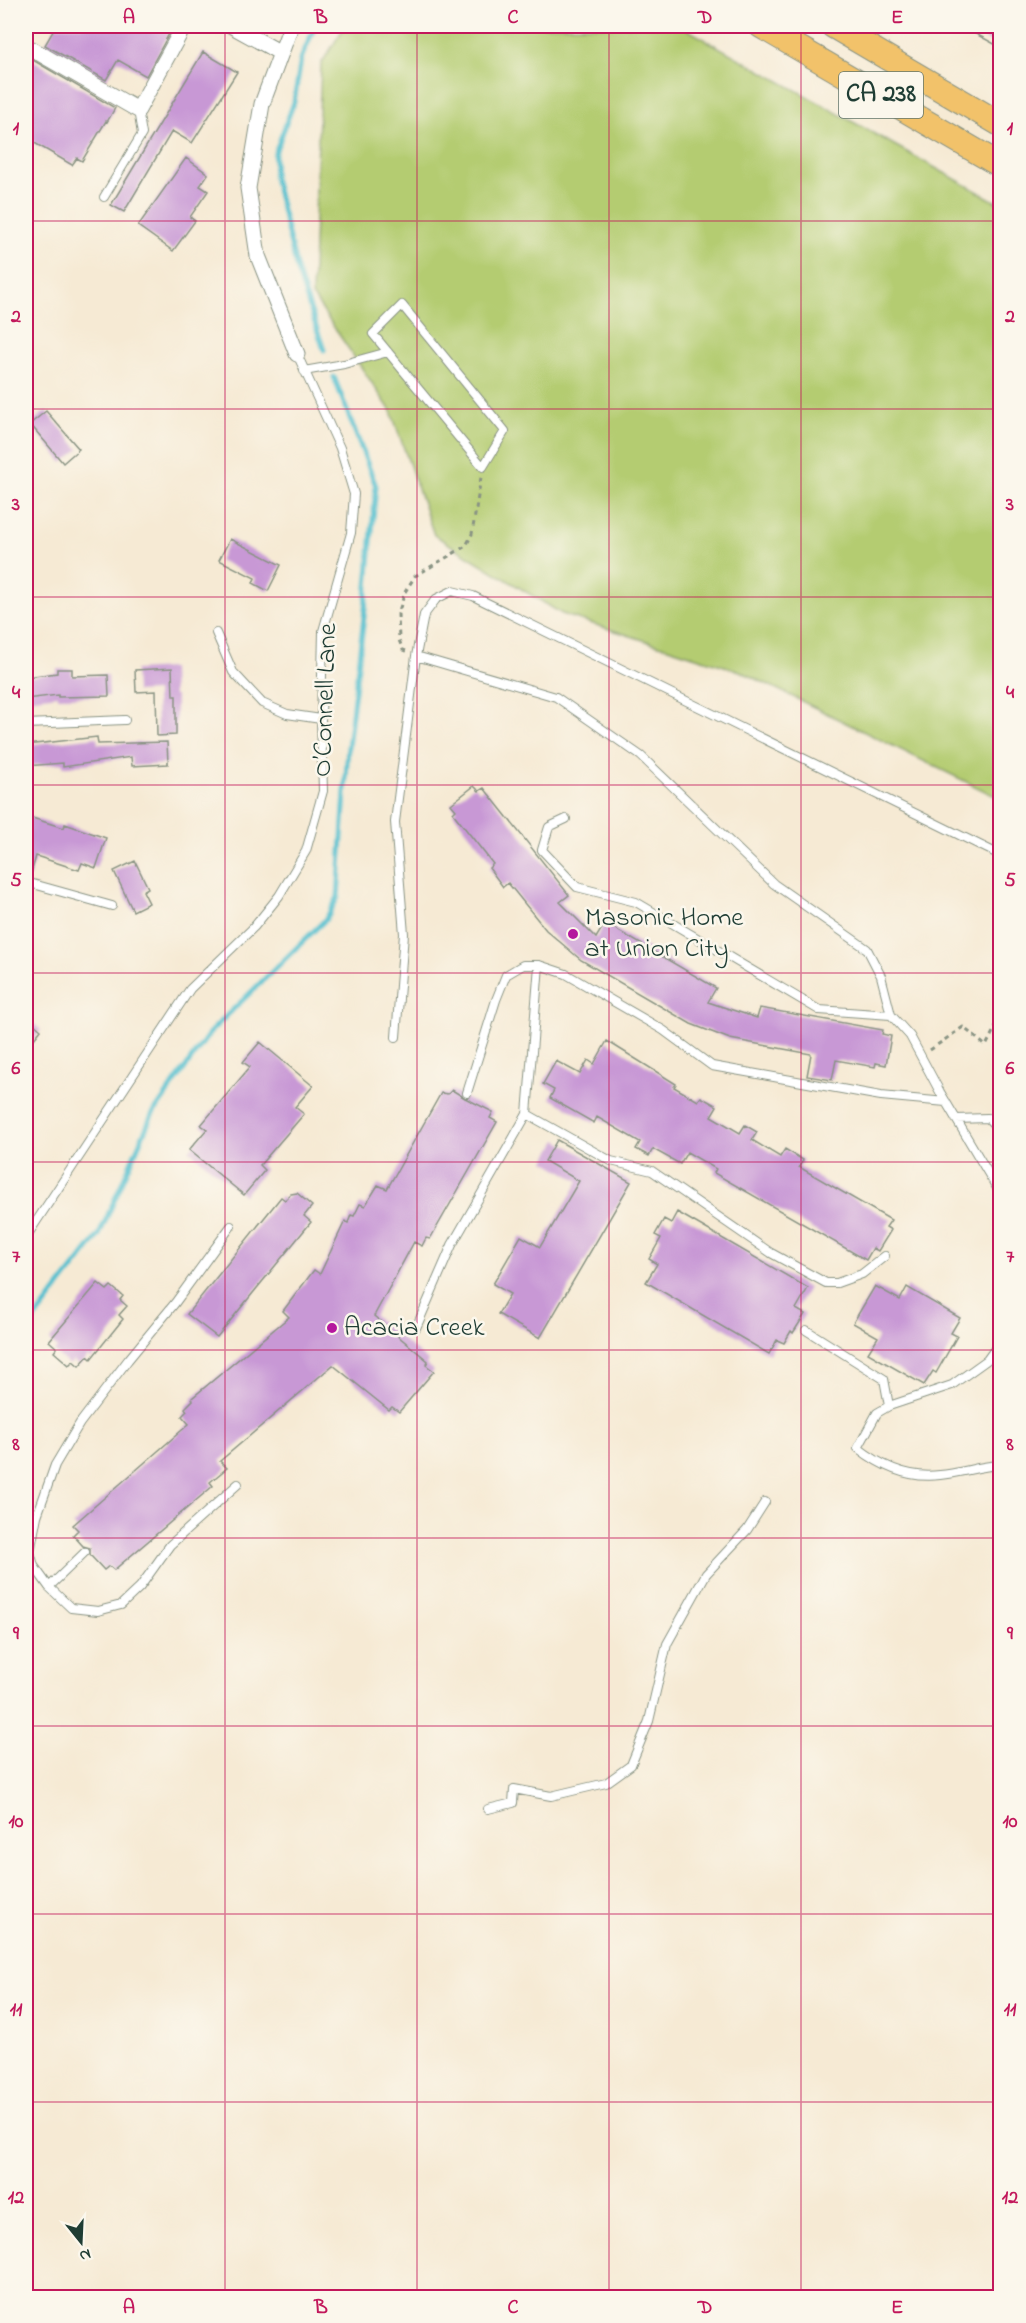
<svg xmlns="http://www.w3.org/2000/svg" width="1026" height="2323" font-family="'Indie Flower',sans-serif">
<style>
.grass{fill:#b4cc71;stroke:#6a8452;stroke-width:1.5}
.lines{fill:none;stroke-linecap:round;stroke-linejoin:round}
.stream{stroke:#54c0cf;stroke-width:5}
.building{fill:#c898d5}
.service-casing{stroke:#8a9484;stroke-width:10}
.minor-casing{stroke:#8a9484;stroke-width:17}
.primary-casing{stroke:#8a9484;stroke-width:26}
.path{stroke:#8a9484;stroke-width:3;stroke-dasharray:4.5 4.5;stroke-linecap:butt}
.service{stroke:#fff;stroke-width:8}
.minor{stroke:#fff;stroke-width:15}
.primary{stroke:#f2c26a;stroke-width:24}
.grid{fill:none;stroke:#c2185b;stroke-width:1.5;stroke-opacity:0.55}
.poi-dot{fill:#b5179e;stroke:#fbf7ec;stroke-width:2}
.labels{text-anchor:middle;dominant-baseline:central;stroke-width:5;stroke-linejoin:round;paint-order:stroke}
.shield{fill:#fbf7ec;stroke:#61756b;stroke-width:1.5}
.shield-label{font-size:26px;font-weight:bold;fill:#1f3d34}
.street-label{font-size:27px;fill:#1f3d34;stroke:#fbf7ec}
.poi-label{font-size:27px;fill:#1f3d34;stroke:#fbf7ec;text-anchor:start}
.neatline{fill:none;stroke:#c2185b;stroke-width:2}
.grid-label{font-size:20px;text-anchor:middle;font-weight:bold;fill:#c2185b}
</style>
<rect width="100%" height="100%" fill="#fbf7ec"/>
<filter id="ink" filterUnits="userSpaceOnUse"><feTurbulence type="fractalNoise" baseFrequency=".0167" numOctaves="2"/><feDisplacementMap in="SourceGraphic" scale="12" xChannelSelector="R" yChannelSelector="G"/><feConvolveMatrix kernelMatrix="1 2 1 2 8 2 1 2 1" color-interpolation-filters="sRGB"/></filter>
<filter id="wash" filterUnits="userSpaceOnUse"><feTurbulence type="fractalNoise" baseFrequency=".008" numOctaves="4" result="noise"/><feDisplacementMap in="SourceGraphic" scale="24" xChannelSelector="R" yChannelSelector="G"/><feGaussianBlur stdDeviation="1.35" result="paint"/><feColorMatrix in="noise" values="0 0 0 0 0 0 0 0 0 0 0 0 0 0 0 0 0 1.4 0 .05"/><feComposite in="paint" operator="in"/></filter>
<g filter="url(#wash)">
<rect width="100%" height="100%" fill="#f6ead4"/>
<path class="grass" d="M345,26h336l319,178v592l-3,1 -257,-126 -178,-57 -128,-79 -43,-124 -79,-116 9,-231z"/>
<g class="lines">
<path class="stream" d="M315,26l-14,33 -7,43 -19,51 -1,24 23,93 27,80
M26,1330l73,-95 53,-120 59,-84 115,-112 12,-22 10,-150 17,-138 11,-123 -42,-109"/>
</g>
<g id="blocks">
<path class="building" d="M56,26h107l8,4 -25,46 -28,-16 -12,20 -61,-35z
M961,26h39v21z
M203,52l34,20 -45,71 -20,-12 -48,81 -13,-7z
M26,56l89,52 -8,14 -1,-1 -24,40 -5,-3 -5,7 -46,-27v-48l6,-12 -6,-4z
M186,158l22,16 -8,12 8,5 -18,26 5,4 -22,30 -35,-25z
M46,411l33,38 -16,14 -33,-39z
M230,539l51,26 -13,26 -15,-8 2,-5 -36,-18z
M172,668l1,28h3v39l-19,1 -1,-45 -20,1 -1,-22z
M57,669h15v7l36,-1 1,21 -51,1v-2l-32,4v-22l31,-4z
M97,737l1,7 69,-2 1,22 -36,2 -1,-9 -68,10v-4l-37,3v-21z
M474,786l5,5 5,-3 85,107 -9,7 36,36 9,-15 111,65 -8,14 49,16 3,-10 123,22 -1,4 9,2 -5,29 -10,-2 -1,4 -39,-7 -4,20 -25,-4 4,-22 -81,-15 -39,-15 -110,-64 -35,-30 -38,-47 -5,4 -14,-19 4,-4 -40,-51 3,-3 -5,-6z
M26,816l38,12 1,-4 41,14 -10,30 -14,-5 -3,7 -43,-14 -6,21 -4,-1z
M135,861l13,27 -5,3 6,12 -16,8 -19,-40z
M26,1017l15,13 -15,19z
M607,1041l69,43 -2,3 24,14 3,-4 16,9 -6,10 29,17 5,-8 12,7 -5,8 28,17 5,-8 18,11 -4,7 92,53 -5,7 5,3 -13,21 -5,-3 -7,12 -152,-87 2,-4 -29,-17 -7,12 -27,-15 -4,7 -13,-7 4,-7 -43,-25 -3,6 -44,-25 4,-8 -11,-6 13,-23 24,13 8,-14 6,4z
M260,1042l53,44 -18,21 9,7 -44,51 5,5 -21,25 -55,-45 18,-21 -6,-4 49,-58 -7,-5z
M452,1090l13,8 28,14 -3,6 7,4 -67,117 -4,-1 -4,8 -8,-4 -40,74 54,45 -2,4 8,6 -35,41 -7,-5 -3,3 -56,-45 -113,96 7,7 -17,14 3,4 -99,84 -5,-4 -5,4 -14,-15v-7l-7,-2 -10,-11 5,-5 -5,-5 116,-101 -7,-8 5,-5 -2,-3 8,-8 -1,-2 97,-81 -6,-6 31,-41 6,4 25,-53 3,2 3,-8 3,1 6,-12 5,2 13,-21 9,4 54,-96 7,1z
M557,1140l74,42 -91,156 -42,-24 12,-20 -17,-10 28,-48 19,11 39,-66 -34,-20z
M297,1193l15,13 -8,10 7,6 -94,115 -30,-23 94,-117 4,3 6,-6z
M677,1212l131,76 -12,21 9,5 -12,19 -2,-2 -7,12 -7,-3 -8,14 -123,-72 11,-18 -8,-5 12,-21 -6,-3 9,-16 7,4z
M98,1283l9,7 4,-4 12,10 -3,4 7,6 -8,9 4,4 -32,40 -3,-3 -9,10 -6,-5 -4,4 -15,-13 3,-4 -8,-7z
M875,1286l25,14 7,-13 53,31 -9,15 6,3 -21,37 -3,-2 -9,14 -56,-32 10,-16 -25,-14z"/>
</g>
</g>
<g filter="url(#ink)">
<use href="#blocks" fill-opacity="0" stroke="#8a9484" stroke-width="1.5"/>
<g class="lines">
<defs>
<path id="service" d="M104,197l38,-63 -4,-24
M402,305l103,126 -22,36 -110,-133z
M304,371l40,-7 44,-12
M216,633l17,39 29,31 25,11 34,5
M416,656l140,41 85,59 133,128 93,65 14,27 10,39
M26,724l99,-4
M566,819l-17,8 -7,23 35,37 59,15 183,108 72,5 19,21 30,56 60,101
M26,882l86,24
M539,965l-12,149 84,47 41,10 119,82 55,30h11l25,-9 23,-18
M396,1037l8,-103 -9,-112 21,-166 8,-41 12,-16 16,-8 21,5 527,259
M467,1093l29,-93 10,-25 17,-10h16l27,9 97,56 49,36 169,30 65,6
M956,1119l32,-1 12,13
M231,1226l-56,77 -47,57 -48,63 -25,42 -18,51 -7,36 4,14 15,21 22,21 27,3 23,-6 19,-18 30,-42 68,-61
M26,1237l164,-248 64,-62 25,-31 27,-45 17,-60 -2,-72 2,-88 28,-98 3,-39 -14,-46 -43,-94
M416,1328l36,-83 75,-131
M806,1330l78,49 5,27
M1000,1342l-13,18 -35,25 -63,21 -12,7 -19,35c23,18 52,31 82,27 21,-2 40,-9 60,-10
M49,1587l36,-35
M488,1809l25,-6 1,-14 37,7 55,-13 25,-18 18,-44 18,-77 39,-70 41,-44 18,-28"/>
<path id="minor" d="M232,26l47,26
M291,26l-29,78 -14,84 10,68 39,98
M32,49l106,61 46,-84"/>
<path id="primary" d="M761,26l239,139
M833,26l167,98"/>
</defs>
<use href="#service" class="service-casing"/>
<use href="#minor" class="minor-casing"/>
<use href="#primary" class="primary-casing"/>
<path class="path" d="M406,651l-3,-1 -4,-10 -1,-26 7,-22 10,-16 51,-30 6,-12 9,-57
M930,1050l33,-23 23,19 14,-28"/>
<use href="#service" class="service"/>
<use href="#minor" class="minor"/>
<use href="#primary" class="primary"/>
</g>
</g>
<path class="grid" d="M225,26v2272M417,26v2272M609,26v2272M801,26v2272M26,221h974M26,409h974M26,597h974M26,785h974M26,973h974M26,1162h974M26,1350h974M26,1538h974M26,1726h974M26,1914h974M26,2102h974"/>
<g class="poi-dot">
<circle cx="573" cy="934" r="6"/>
<circle cx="332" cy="1328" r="6"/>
</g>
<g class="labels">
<rect class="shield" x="839" y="72" width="84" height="46" rx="4.5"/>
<g class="shield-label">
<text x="881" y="95">CA 238</text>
</g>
<g class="street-label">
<text transform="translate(326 700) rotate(-88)">O’Connell Lane</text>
</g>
<g class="poi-label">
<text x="585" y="918">Masonic Home<tspan x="585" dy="31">at Union City</tspan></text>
<text x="344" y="1328">Acacia Creek</text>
</g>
</g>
<rect width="1026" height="2323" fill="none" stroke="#fbf7ec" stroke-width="66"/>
<g transform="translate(81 2242) rotate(162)" stroke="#fbf7ec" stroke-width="4.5" paint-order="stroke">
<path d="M0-4.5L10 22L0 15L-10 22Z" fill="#1f3d34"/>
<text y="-9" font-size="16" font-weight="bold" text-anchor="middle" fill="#1f3d34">N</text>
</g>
<rect x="33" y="33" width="960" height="2257" class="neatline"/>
<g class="grid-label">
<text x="129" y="23">A</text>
<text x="321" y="23">B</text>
<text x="513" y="23">C</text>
<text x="705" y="23">D</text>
<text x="897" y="23">E</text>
<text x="16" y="134">1</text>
<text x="1010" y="134">1</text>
<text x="16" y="322">2</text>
<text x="1010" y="322">2</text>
<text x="16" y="510">3</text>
<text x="1010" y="510">3</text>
<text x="16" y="698">4</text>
<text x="1010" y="698">4</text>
<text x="16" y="886">5</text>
<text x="1010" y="886">5</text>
<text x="16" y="1074">6</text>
<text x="1010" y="1074">6</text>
<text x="16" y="1262">7</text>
<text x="1010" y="1262">7</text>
<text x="16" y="1450">8</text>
<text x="1010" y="1450">8</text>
<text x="16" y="1639">9</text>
<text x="1010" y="1639">9</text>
<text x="16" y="1827">10</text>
<text x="1010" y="1827">10</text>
<text x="16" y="2015">11</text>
<text x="1010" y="2015">11</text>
<text x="16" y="2203">12</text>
<text x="1010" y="2203">12</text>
<text x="129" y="2313">A</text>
<text x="321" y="2313">B</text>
<text x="513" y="2313">C</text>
<text x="705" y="2313">D</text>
<text x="897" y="2313">E</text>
</g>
</svg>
